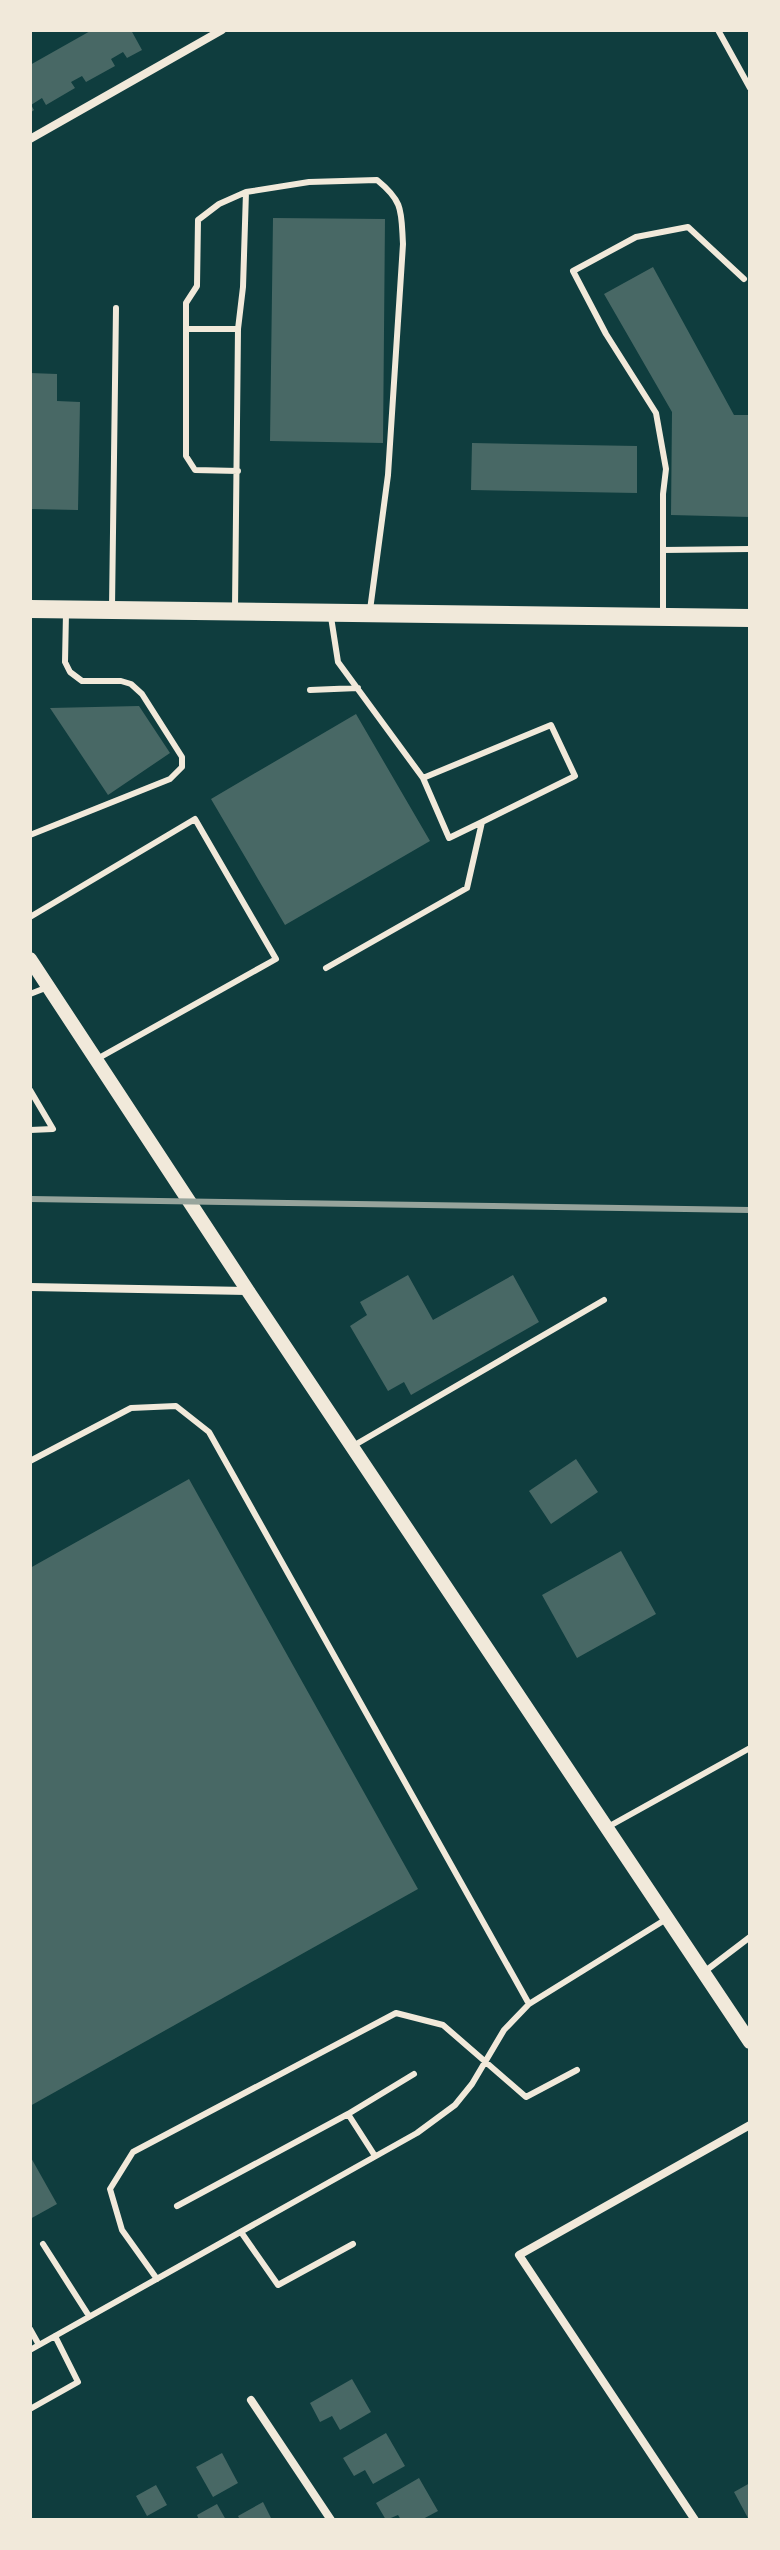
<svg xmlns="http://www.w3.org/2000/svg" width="780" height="2550" font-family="'Titillium Web',sans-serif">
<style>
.building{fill:#486865}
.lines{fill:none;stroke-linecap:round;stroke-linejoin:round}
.service{stroke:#f1e9da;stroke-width:6}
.minor{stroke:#f1e9da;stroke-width:8}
.tertiary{stroke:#f1e9da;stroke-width:14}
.primary{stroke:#f1e9da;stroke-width:18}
.rail{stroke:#97a49c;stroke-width:6}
</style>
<rect width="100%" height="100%" fill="#0f3d3e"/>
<path class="building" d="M92,30h39l11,20 -15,8 -4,-6 -12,7 4,7 -29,16 -4,-6 -11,6 4,6 -29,17 -4,-7 -11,7 3,5 -4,3v-48z
M273,218l112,1 -2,224 -113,-2z
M653,267l81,148h16v102l-79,-2 1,-103 -68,-118z
M30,373l27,1v27l23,1 -2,108 -48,-1z
M472,443l165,3v47l-166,-3z
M139,706l31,47 -62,42 -58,-87z
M356,714l74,127 -145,84 -74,-126z
M408,1275l25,45 80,-45 26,47 -128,73 -7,-13 -16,9 -38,-65 17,-11 -7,-13z
M576,1459l22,33 -47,32 -22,-33z
M189,1479l229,410 -388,217v-538z
M621,1551l35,63 -79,44 -35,-63z
M30,2156l27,48 -27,15z
M352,2379l19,33 -31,18 -8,-14 -12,6 -10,-19z
M386,2433l19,33 -32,18 -8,-14 -11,6 -11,-18z
M222,2453l16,30 -25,14 -17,-30z
M419,2478l19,33 -17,9h-20l-3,-5 -12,5 -10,-17z
M750,2483v37h-1l-15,-28z
M156,2485l11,20 -20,11 -11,-20z
M263,2502l9,18h-32l-2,-4z
M217,2504l9,16h-27l-2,-5z"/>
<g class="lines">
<path class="service" d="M718,30l32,58
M186,329h52
M238,471l-43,-1 -9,-14v-153l11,-17 1,-66 21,-16 27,-12
M663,550l87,-1
M112,607l4,-299
M235,608l3,-279 5,-42 3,-95 63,-10 68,-2c27,22 24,31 26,64l-15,231 -18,135
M663,613v-119l3,-25 -10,-56 -50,-79 -33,-63 63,-34 52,-10 56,52
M331,617l7,45 85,116 26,60 33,-16
M310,690l48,-2
M30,835l140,-56 12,-12v-10l-40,-63 -11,-10 -10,-3h-39l-12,-9 -5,-10 1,-49
M30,917l165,-98 81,140 -179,100
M326,968l141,-80 15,-66 93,-46 -24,-51 -128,53
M30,994l18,-7
M30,1090l23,39 -23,1
M353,1446l251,-146
M30,1461l101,-53 45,-2 33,26 320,572
M606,1828l144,-80
M704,1972l46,-35
M375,2156l-27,-42 66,-40
M177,2206l171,-92
M241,2232l37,53 75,-41
M43,2244l46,72
M157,2279l-35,-49 -12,-41 23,-37 263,-139 47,12 83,72 51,-27
M30,2329l9,16
M30,2350l387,-217 38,-28 17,-21 32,-54 25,-26 139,-86
M30,2409l48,-27 -23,-46"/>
<path class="minor" d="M30,139l192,-109
M30,1287l217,4
M251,2400l80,120
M695,2520l-176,-265 231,-130"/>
<path class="tertiary" d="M30,959l218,332 502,751"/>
<path class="primary" d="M30,609l720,9"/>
<path class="rail" d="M30,1199l720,11"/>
</g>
<rect width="780" height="2550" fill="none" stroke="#f1e9da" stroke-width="64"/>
</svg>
